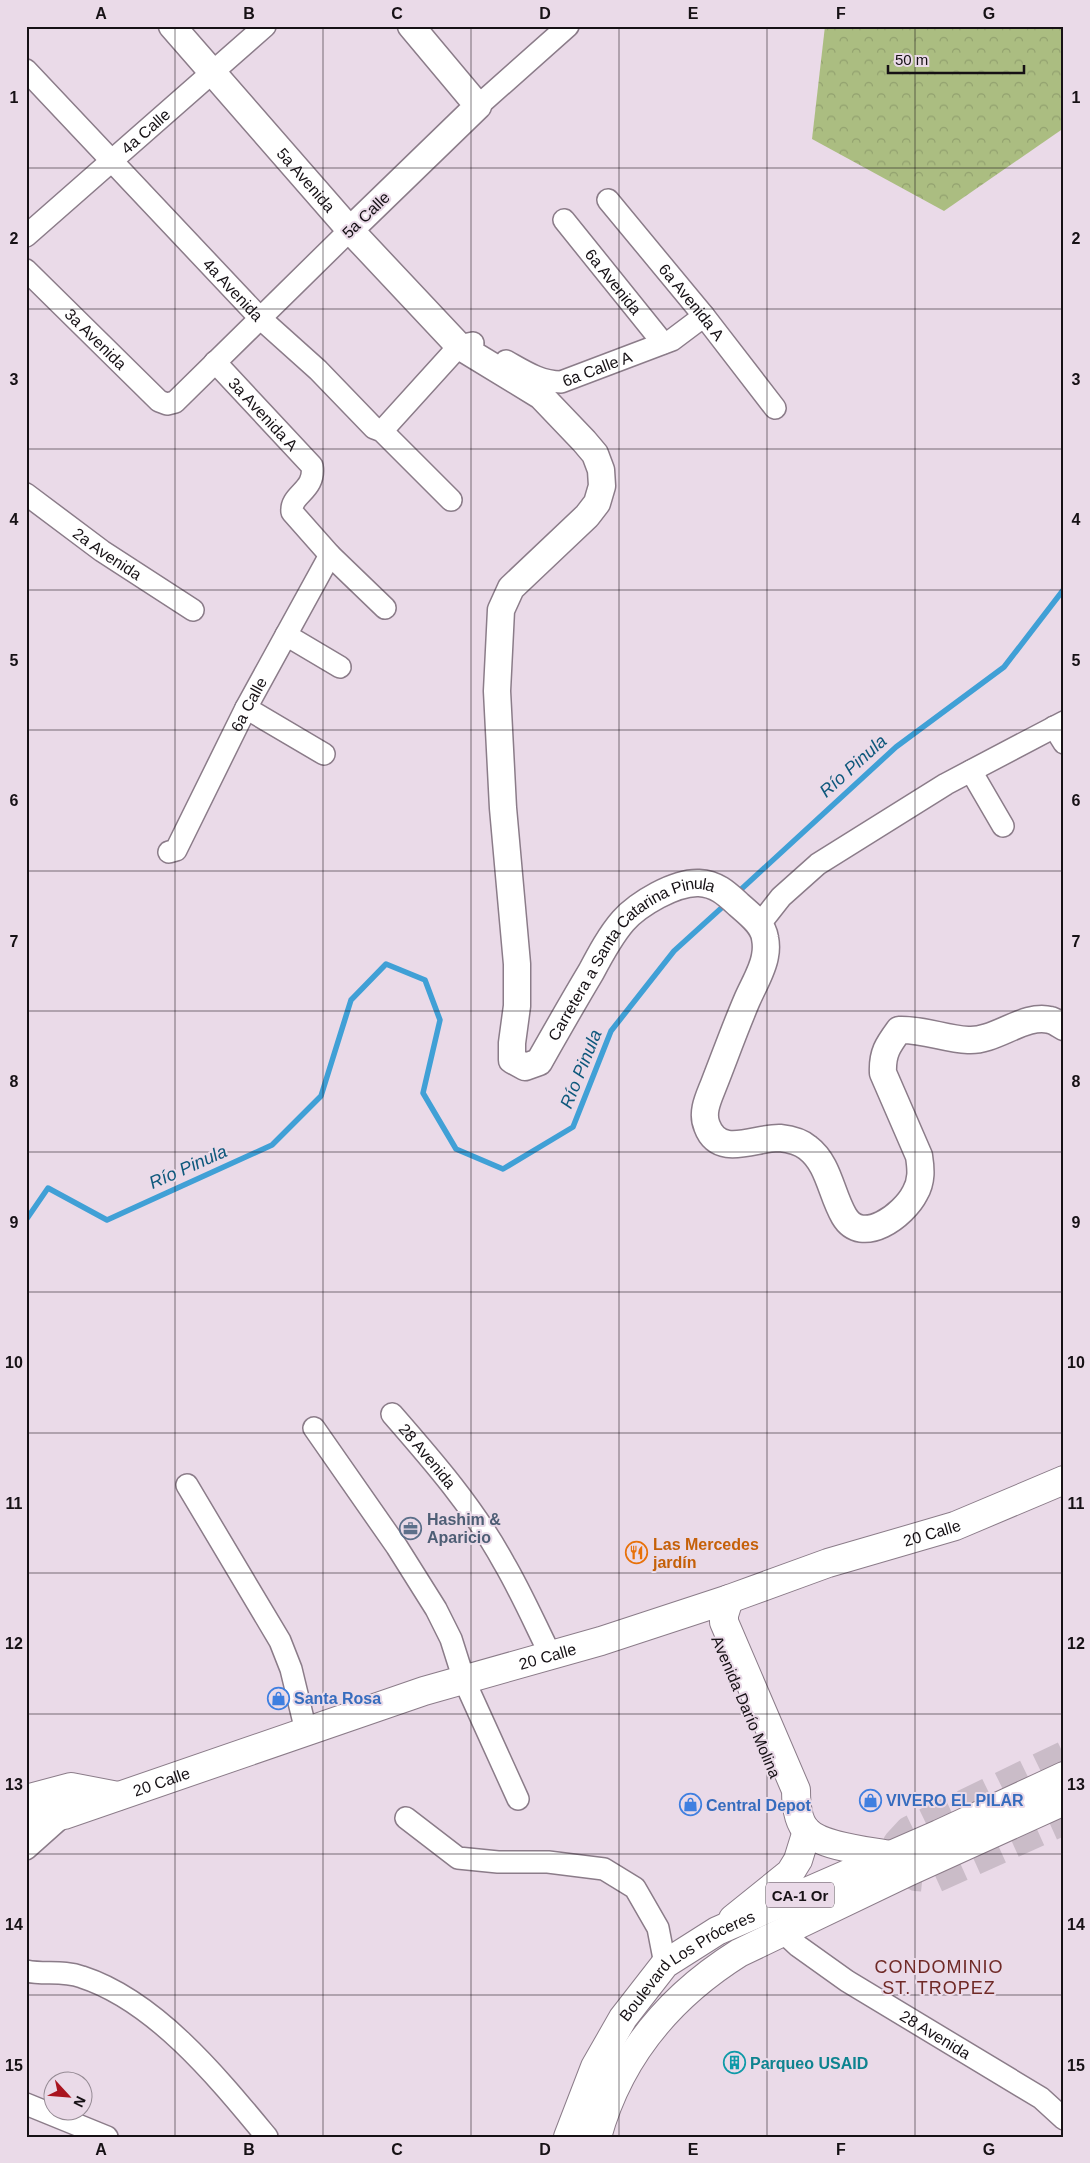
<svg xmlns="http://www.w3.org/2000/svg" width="1090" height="2163" font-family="Helvetica,sans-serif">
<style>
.forest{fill:url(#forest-crowns)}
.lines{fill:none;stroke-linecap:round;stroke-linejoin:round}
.stream{stroke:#40a0d6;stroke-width:5.5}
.trunk-tunnel{stroke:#cabcc8;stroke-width:28;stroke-dasharray:28 14;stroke-linecap:butt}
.minor-casing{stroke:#8b7c89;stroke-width:24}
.tertiary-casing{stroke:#8b7c89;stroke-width:29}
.secondary-casing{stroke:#8b7c89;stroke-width:30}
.trunk-casing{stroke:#8b7c89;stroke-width:30}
.minor{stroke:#fff;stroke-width:21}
.tertiary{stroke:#fff;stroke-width:26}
.secondary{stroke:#fff;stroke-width:28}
.trunk{stroke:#fff;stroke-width:28}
.grid{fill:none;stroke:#161115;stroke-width:1;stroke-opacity:0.55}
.labels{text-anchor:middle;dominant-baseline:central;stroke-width:4;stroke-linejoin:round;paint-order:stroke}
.shield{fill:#eadae8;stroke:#564d54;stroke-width:1}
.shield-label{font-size:15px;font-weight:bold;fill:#161115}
.street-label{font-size:16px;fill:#161115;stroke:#eadae8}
.service-label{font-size:16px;font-weight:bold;fill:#4e5e75;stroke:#eadae8;text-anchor:start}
.food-label{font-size:16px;font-weight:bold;fill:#c56008;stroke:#eadae8;text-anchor:start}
.shop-label{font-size:16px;font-weight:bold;fill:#366cbe;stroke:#eadae8;text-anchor:start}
.culture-label{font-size:16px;font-weight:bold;fill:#0d838f;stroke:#eadae8;text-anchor:start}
.water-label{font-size:18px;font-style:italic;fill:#0e587c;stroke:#eadae8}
.neighbourhood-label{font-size:18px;letter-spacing:1px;fill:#6f2926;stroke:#eadae8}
.neatline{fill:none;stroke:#161115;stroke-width:2}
.grid-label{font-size:16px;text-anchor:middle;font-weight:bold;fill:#161115}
</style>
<defs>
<pattern id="forest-crowns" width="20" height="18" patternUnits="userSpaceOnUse" patternTransform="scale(1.25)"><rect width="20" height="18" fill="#abbd81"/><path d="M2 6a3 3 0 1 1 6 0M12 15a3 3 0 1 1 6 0" fill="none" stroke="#92a16f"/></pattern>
</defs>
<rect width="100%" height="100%" fill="#eadae8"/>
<path class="forest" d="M825,26h239v102l-120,83 -132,-72z"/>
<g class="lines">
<path class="stream" d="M1064,403v7
M736,894l160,-147 108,-80 60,-78
M26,1220l22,-32 59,32 165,-75 49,-49 30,-96 35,-36 39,16 15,40 -17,73 33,56 47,20 70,-42 38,-96 63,-80 54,-49"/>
<path class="trunk-tunnel" d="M1064,1755l-155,75 -12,13 -1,7 4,8 9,15 7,4 19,2 129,-58"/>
<defs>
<g id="minor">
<path id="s1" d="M26,70l234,248 58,52 56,58 8,3 69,69"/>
<path d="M478,106l90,-80"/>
<path id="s2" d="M608,200l96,116 71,92"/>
<path id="s3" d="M564,220l99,123"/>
<path id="s4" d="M26,236l239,-210"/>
<path id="s5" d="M26,270l133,131 8,3 8,-2 175,-172"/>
<path id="s6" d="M506,361c18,10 34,21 55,21l111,-42 32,-24"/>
<path id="s7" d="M215,362l97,104c4,25 -22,28 -20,46l38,43 55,53"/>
<path d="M382,431l77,-85 14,-3"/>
<path id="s8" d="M26,494l76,57 91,59"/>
<path d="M286,635l54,32"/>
<path d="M246,708l78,46"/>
<path d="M1054,727l10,16"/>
<path d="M971,771l32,55"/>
<path id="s9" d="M169,852l7,-2 70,-142 84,-153"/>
<path d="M759,925l22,-28 37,-33 128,-80 118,-62"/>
<path id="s10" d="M392,1414c41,47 82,94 112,149 17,29 31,61 46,91"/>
<path d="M314,1428l83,119 39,62 15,30 13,41 54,119"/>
<path d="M187,1485l93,156 11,28 15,62"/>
<path d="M406,1818l52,40 40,4h50l56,7 31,19 23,40 7,36"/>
<path d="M26,1849l37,-33"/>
<path id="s11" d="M783,1932l15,14 49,35 194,117 23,21"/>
<path d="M26,1971c18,4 37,-1 56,6 74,24 137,102 185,160"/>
<path d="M26,2104l81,33"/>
</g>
<g id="tertiary">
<path id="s12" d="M172,26l178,204 109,116 82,50 43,45 11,13 6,16 1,16 -5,17 -10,13 -76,72 -10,22 -4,81 6,117 14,156v42l-5,37v17l13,7 14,-5c17,-30 34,-60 52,-90 9,-17 19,-36 32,-51 15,-17 52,-39 76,-38 18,1 28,11 40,22 10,9 24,19 26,33 1,5 1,13 0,18 -2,14 -12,30 -18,44 -12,28 -22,56 -33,84 -5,13 -13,28 -7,42 12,33 49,11 73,12 9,1 21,4 28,10 21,16 23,46 36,68 18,31 60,-1 71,-23 7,-12 6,-24 4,-37l-36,-83c-1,-20 5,-28 16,-43 24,-1 46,9 69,10 27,2 57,-27 82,-20 5,1 10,5 14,7"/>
<path d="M350,230l128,-124 -67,-80"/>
</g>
<g id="secondary">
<path d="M729,1599l-5,16v7l72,168c0,13 1,31 11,41 15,16 62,20 83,24"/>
<path d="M26,1799l45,-12 47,9"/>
<path id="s13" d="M26,1824l38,-9 360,-124 177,-50 128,-42 99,-36 127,-37 109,-46"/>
<path d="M733,1919l57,-46 8,-13 9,-29"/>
</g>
<g id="trunk">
<path id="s14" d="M568,2137l27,-70 28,-49 42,-54 52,-33 222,-97 125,-58"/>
<path d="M597,2137c22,-81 72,-140 142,-184l169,-81 156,-71"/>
</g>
</defs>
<use href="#minor" class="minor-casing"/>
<use href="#tertiary" class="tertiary-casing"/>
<use href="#secondary" class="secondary-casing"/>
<use href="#trunk" class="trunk-casing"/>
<use href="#minor" class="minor"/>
<use href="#tertiary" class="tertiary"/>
<use href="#secondary" class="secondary"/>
<use href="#trunk" class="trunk"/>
</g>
<path class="grid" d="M175,26v2111M323,26v2111M471,26v2111M619,26v2111M767,26v2111M915,26v2111M26,168h1038M26,309h1038M26,449h1038M26,590h1038M26,730h1038M26,871h1038M26,1011h1038M26,1152h1038M26,1292h1038M26,1433h1038M26,1573h1038M26,1714h1038M26,1854h1038M26,1995h1038"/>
<defs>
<symbol id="office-ring" viewBox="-11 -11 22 22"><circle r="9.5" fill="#eadae8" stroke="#5c6f8a" stroke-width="1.5"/><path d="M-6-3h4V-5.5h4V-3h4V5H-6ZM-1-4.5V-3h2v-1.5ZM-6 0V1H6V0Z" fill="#5c6f8a"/></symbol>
<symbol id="restaurant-ring" viewBox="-11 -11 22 22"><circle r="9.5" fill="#eadae8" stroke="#e8710a" stroke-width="1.5"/><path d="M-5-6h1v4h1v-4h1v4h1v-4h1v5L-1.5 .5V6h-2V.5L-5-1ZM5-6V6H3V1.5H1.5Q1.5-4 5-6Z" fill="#e8710a"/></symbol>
<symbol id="shop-ring" viewBox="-11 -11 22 22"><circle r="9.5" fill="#eadae8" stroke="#3f7fe0" stroke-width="1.5"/><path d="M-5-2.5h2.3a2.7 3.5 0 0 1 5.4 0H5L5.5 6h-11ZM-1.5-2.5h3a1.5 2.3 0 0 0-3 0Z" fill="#3f7fe0"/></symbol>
<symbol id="building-ring" viewBox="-11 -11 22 22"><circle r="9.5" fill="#eadae8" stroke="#0f9aa8" stroke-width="1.5"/><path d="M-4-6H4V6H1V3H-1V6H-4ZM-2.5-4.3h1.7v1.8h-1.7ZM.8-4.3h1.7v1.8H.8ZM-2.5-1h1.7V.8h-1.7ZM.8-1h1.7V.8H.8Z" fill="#0f9aa8"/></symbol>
</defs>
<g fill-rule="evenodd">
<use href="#office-ring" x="398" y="1516" width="25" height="25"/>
<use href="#restaurant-ring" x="624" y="1540" width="25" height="25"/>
<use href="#shop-ring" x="266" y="1686" width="25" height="25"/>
<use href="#shop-ring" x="858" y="1788" width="25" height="25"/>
<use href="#shop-ring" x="678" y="1792" width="25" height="25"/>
<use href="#building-ring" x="722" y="2050" width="25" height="25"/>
</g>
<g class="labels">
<rect class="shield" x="766" y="1882.5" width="68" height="25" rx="4"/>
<g class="shield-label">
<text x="800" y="1895">CA-1 Or</text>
</g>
<g class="street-label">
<text stroke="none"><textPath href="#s4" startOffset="159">4a Calle</textPath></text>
<text stroke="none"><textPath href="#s12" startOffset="204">5a Avenida</textPath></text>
<text transform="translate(366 215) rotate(-44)">5a Calle</text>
<text stroke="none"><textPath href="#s3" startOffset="79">6a Avenida</textPath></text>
<text stroke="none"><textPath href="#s1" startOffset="302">4a Avenida</textPath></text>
<text stroke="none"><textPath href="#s2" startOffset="132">6a Avenida A</textPath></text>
<text stroke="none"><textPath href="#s5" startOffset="98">3a Avenida</textPath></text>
<text stroke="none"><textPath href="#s6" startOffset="98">6a Calle A</textPath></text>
<text stroke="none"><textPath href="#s7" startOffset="71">3a Avenida A</textPath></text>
<text stroke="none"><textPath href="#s8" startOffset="101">2a Avenida</textPath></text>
<text stroke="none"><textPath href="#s9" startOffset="170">6a Calle</textPath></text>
<text stroke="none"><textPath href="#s12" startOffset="1429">Carretera a Santa Catarina Pinula</textPath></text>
<text stroke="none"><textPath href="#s10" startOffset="55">28 Avenida</textPath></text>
<text stroke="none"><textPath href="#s13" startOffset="952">20 Calle</textPath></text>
<text stroke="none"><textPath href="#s13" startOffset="548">20 Calle</textPath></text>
<text transform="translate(746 1707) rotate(67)">Avenida Darío Molina</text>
<text stroke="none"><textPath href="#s13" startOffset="142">20 Calle</textPath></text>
<text stroke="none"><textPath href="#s14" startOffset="216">Boulevard Los Próceres</textPath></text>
<text stroke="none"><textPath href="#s11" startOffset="184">28 Avenida</textPath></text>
</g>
<g class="service-label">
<text x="427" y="1519">Hashim &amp;<tspan x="427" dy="18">Aparicio</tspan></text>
</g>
<g class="food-label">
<text x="653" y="1544">Las Mercedes<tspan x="653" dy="18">jardín</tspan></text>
</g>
<g class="shop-label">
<text x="294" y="1698">Santa Rosa</text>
<text x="886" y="1800">VIVERO EL PILAR</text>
<text x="706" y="1805">Central Depot</text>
</g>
<g class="culture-label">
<text x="750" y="2063">Parqueo USAID</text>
</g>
<g class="water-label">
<text transform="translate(853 766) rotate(-42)">Río Pinula</text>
<text transform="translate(581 1069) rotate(-68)">Río Pinula</text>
<text transform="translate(188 1167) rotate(-24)">Río Pinula</text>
</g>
<g class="neighbourhood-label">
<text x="939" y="1967">CONDOMINIO<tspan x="939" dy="21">ST. TROPEZ</tspan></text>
</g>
</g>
<rect width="1090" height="2163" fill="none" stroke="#eadae8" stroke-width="55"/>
<g transform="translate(68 2096) rotate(116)"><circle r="24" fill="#eadae8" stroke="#958a94"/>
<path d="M0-4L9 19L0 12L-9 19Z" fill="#a9141f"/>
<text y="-8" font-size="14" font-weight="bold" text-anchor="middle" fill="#161115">N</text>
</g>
<path d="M888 65v8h136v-8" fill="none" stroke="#161115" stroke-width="2.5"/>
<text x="895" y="65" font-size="15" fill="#161115" stroke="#eadae8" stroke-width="4" paint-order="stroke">50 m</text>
<rect x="28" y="28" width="1034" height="2108" class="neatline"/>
<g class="grid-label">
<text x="101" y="19">A</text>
<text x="249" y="19">B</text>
<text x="397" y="19">C</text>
<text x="545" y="19">D</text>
<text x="693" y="19">E</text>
<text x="841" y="19">F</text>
<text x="989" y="19">G</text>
<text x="14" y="103">1</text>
<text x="1076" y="103">1</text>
<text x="14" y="244">2</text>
<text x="1076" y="244">2</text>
<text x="14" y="385">3</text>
<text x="1076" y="385">3</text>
<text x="14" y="525">4</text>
<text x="1076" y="525">4</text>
<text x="14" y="666">5</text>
<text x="1076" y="666">5</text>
<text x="14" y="806">6</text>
<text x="1076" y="806">6</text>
<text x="14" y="947">7</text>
<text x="1076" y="947">7</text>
<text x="14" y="1087">8</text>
<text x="1076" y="1087">8</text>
<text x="14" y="1228">9</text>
<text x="1076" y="1228">9</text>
<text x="14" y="1368">10</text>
<text x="1076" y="1368">10</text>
<text x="14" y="1509">11</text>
<text x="1076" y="1509">11</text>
<text x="14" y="1649">12</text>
<text x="1076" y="1649">12</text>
<text x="14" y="1790">13</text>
<text x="1076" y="1790">13</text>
<text x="14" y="1930">14</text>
<text x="1076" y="1930">14</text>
<text x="14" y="2071">15</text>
<text x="1076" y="2071">15</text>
<text x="101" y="2155">A</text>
<text x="249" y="2155">B</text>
<text x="397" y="2155">C</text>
<text x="545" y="2155">D</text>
<text x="693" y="2155">E</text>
<text x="841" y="2155">F</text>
<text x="989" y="2155">G</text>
</g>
</svg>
